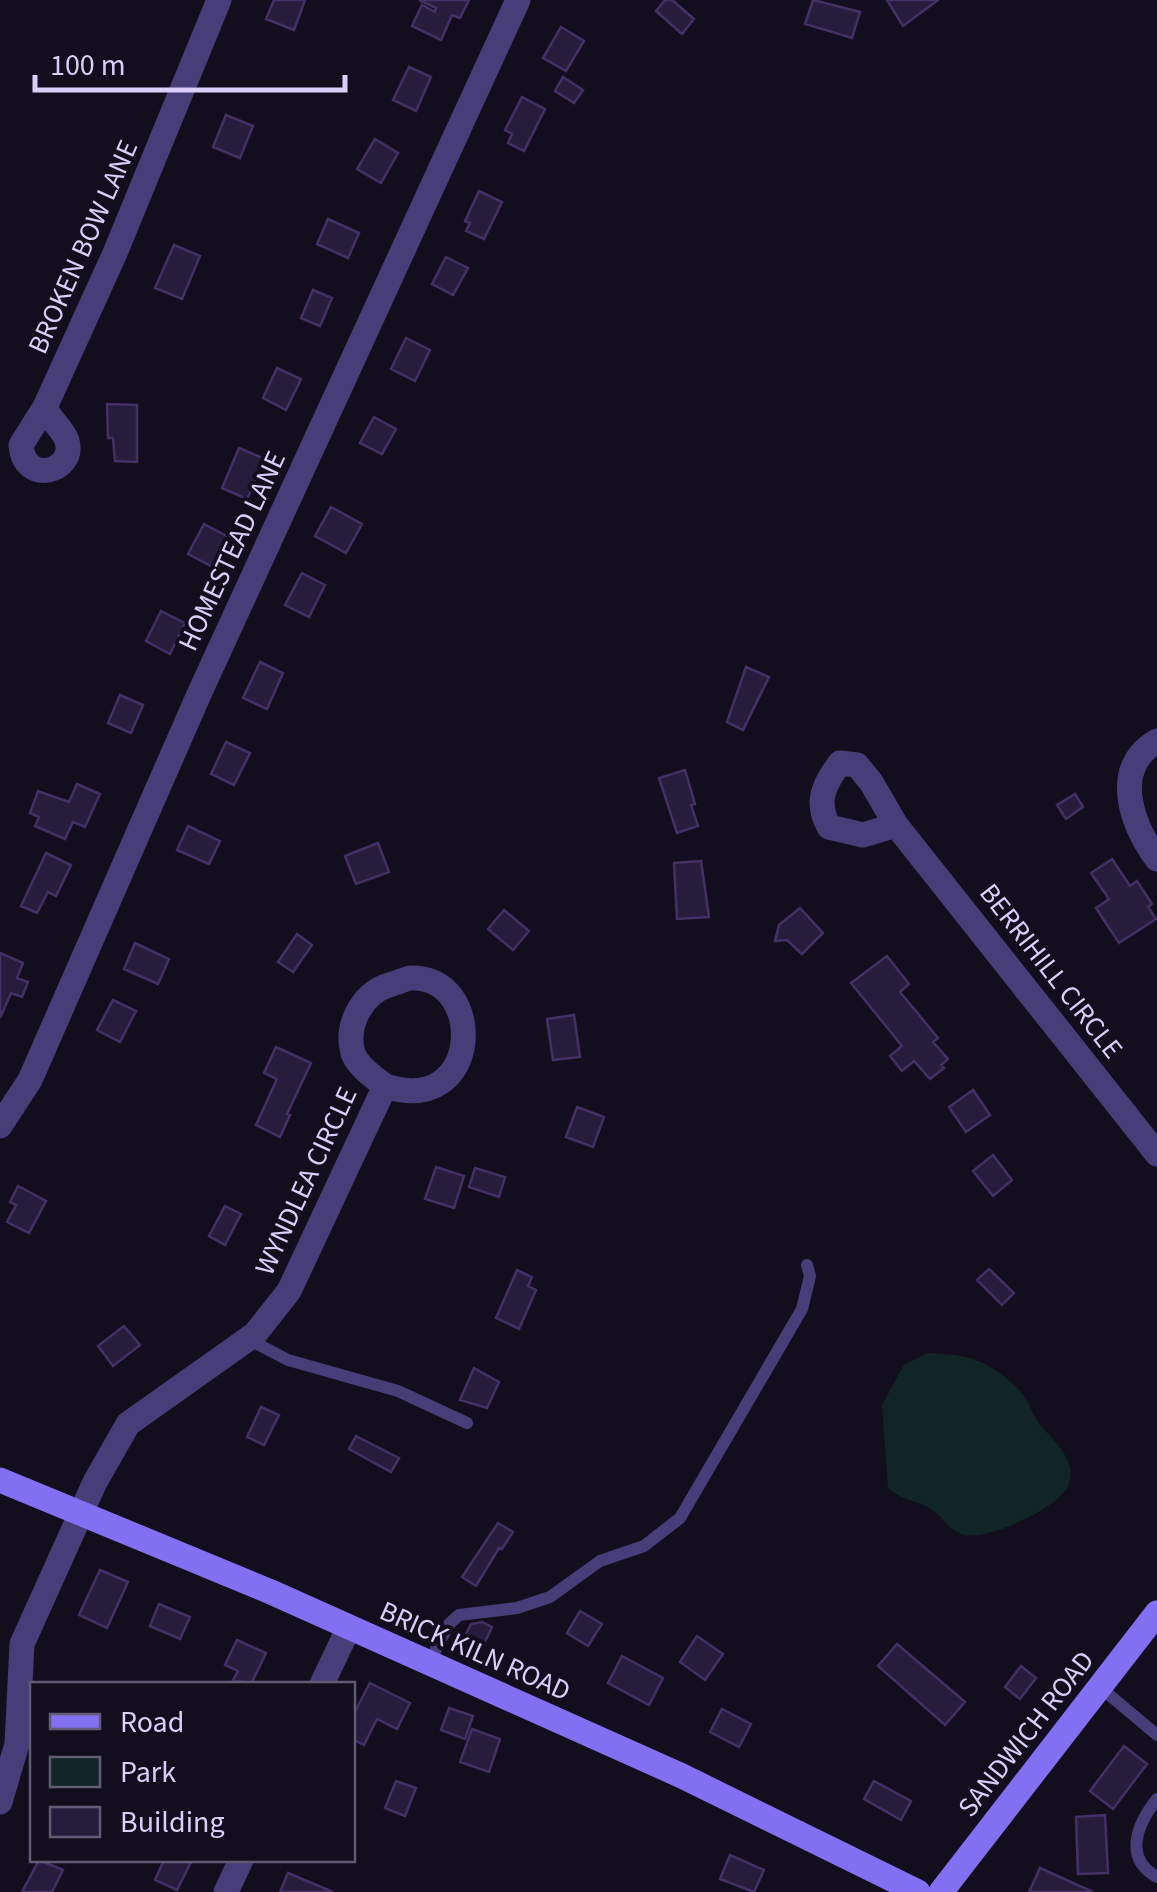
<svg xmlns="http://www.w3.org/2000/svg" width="1157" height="1892" font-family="'Source Sans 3',sans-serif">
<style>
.green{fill:#112426}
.building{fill:#261c3c;stroke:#423066;stroke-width:2.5}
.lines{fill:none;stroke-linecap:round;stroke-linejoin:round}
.lane{stroke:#473d78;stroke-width:12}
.street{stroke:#473d78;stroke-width:25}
.secondary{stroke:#836ff1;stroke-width:25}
.labels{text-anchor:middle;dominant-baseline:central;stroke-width:8;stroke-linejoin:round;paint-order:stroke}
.street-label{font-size:28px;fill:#d9cffa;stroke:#120e1d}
</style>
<rect width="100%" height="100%" fill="#120e1d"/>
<path class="green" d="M928,1353c20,1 41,2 59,12 15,9 32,21 40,36 4,7 6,14 11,21 13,17 43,39 29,66 -11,21 -79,52 -102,47 -15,-3 -19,-15 -30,-23 -15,-12 -32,-10 -47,-24l-6,-83 22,-40z"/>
<path class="building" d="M274,0h31l-11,30 -28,-11z
M419,0h50l-9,18 -8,-3 -11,25 -29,-14 10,-21 13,7 1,-4z
M665,0h7l22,19 -12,15 -26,-23z
M813,0l47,12 -8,26 -47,-14z
M887,0h51l-35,26z
M561,27l23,14 -18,30 -23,-13z
M409,67l22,10 -15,34 -23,-11z
M563,77l20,13 -9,13 -19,-12z
M522,97l23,12 -21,42 -16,-8 4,-9 -7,-4z
M226,115l27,11 -13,32 -27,-11z
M375,139l23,14 -17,30 -24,-14z
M479,191l23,11 -18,37 -18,-8 4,-8 -5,-2z
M328,219l31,14 -11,25 -31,-14z
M174,245l26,11 -18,43 -27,-11z
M446,257l22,11 -15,27 -21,-11z
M313,290l19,8 -12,28 -19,-8z
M406,338l24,12 -15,31 -24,-12z
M277,368l24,11 -15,31 -23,-12z
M107,404l30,1v57l-22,-1 -2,-23h-5z
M374,417l22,12 -14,25 -22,-11z
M239,448l26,11 -18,40 -25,-11z
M331,507l31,17 -16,29 -31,-17z
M204,524l23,12 -16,30 -23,-12z
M302,573l23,12 -16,32 -24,-12z
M161,611l24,12 -15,31 -24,-13z
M260,662l23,11 -16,36 -24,-11z
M746,667l23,10 -26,53 -16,-8z
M120,695l23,10 -12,28 -23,-10z
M226,742l24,11 -16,32 -23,-11z
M685,770l10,34 -4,1 7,21 -21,7 -18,-55z
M77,784l23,10 -15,33 -12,-5 -8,17 -30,-13 4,-9 -9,-4 8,-22 31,11z
M1075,794l8,13 -17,12 -9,-14z
M188,826l32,15 -11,23 -32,-14z
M378,843l11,29 -33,12 -11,-28z
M46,853l25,12 -15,31 -8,-4 -11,21 -16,-7z
M1112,859l18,27 7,-5 15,23 -4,3 8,12 -37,24 -23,-35 13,-9 -18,-26z
M701,861l8,56 -32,2 -3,-56z
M800,908l23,25 -21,21 -15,-14 -12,1 4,-16z
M504,910l25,21 -16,19 -25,-21z
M297,934l15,11 -19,27 -15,-10z
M135,943l34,16 -11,25 -34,-15z
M0,953l23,10 -6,15 11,4 -6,15 -11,-4 -11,25z
M887,956l22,28 -9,8 38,46 -5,4 15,17 -7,6 3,3 -14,11 -16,-18 -12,10 -12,-15 12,-10 -51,-63z
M113,1000l23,11 -16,31 -23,-12z
M574,1015l6,42 -27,3 -6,-41z
M276,1047l35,16 -24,51 3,1 -10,22 -24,-12 21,-46 -13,-6z
M973,1090l17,25 -24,17 -17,-25z
M577,1107l27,10 -11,30 -27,-10z
M993,1155l19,25 -19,16 -20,-25z
M436,1167l28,9 -10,32 -29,-9z
M475,1168l30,9 -6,20 -30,-10z
M18,1186l28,15 -17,32 -22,-11 9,-17 -6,-3z
M225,1206l16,8 -16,31 -16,-9z
M989,1269l25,24 -12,12 -25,-25z
M517,1270l15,7 -4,9 8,4 -17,39 -23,-11z
M124,1326l16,19 -27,21 -15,-20z
M474,1368l25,14 -12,26 -27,-8z
M261,1407l18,8 -15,30 -17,-8z
M356,1436l43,22 -8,14 -42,-23z
M498,1523l15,9 -11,17 -3,-1 -23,38 -14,-9z
M100,1570l28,12 -21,46 -28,-13z
M159,1604l31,13 -10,22 -30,-13z
M580,1611l22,13 -14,22 -21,-13z
M482,1622l10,5 -13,27 -18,-10 10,-20z
M697,1636l26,18 -18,26 -25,-18z
M237,1640l29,13 -15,31 -18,-4 5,-9 -13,-6z
M897,1644l68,58 -20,23 -67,-59z
M622,1656l41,22 -14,27 -41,-22z
M1021,1666l15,12 -16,21 -15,-12z
M370,1683l40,20 -13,26 -20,-10 -13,26 -12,-6v-22z
M449,1708l24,8 -8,23 -24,-9z
M722,1709l29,15 -12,23 -29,-15z
M472,1729l28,10 -11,33 -29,-10z
M1124,1746l23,18 -34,45 -23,-18z
M396,1781l20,7 -11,28 -20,-8z
M874,1781l37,20 -10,19 -37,-21z
M1105,1815l3,58 -30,1 -2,-57z
M730,1855l34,15 -10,22 -34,-13z
M39,1860l24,10 -11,22h-30z
M164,1860h28l-15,30 -22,-10z
M1040,1868l53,24h-64z
M288,1873l45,19h-53z"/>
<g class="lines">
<path class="lane" d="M248,1339l40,21 110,31 69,32
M429,1663l20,-39 10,-9 58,-7 33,-11 50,-36 44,-15 36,-28 122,-209 8,-33 -3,-11
M1101,1688l56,47
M1157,1799c-20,25 -34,59 0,78"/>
<path class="street" d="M45,407l70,-154 104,-253
M45,407c5,14 18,21 22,34 9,31 -43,45 -46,4z
M1157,741c-47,27 -25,84 0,118
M896,825l-33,10 -34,-8c-14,-25 -5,-43 11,-64l17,2 14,17 25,43 261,329
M0,1126l30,-46 170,-388 318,-692
M322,1684l27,-57
M0,1802l17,-58 5,-100 73,-162 33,-58 127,-90 34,-43 96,-205c98,32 101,-111 26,-108 -6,1 -15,5 -22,7 -27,8 -44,41 -36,68 5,14 21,24 32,33
M226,1892l15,-32"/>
<path class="secondary" d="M0,1480l271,112 411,184 236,116
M941,1892l216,-279"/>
</g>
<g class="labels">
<g class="street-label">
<text transform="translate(83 247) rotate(-66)">BROKEN BOW LANE</text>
<text transform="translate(232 551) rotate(-65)">HOMESTEAD LANE</text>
<text transform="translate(1051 971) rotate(52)">BERRIHILL CIRCLE</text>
<text transform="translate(306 1181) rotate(-65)">WYNDLEA CIRCLE</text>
<text transform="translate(475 1651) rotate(24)">BRICK KILN ROAD</text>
<text transform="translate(1026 1734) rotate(-52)">SANDWICH ROAD</text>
</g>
</g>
<rect x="30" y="1682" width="325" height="180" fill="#120e1d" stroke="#625b75" stroke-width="2.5"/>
<rect x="50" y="1714" width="50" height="15" fill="#836ff1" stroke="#625b75" stroke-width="2.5"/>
<text x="120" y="1732" font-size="30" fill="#d9cffa">Road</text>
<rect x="50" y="1757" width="50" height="30" fill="#112426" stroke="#625b75" stroke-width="2.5"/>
<text x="120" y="1782" font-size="30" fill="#d9cffa">Park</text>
<rect x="50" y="1807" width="50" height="30" fill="#261c3c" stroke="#625b75" stroke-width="2.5"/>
<text x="120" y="1832" font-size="30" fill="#d9cffa">Building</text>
<path d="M35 75v15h310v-15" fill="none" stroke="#d9cffa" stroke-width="5"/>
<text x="50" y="75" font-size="30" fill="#d9cffa" stroke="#120e1d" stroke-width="8" paint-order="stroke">100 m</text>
</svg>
